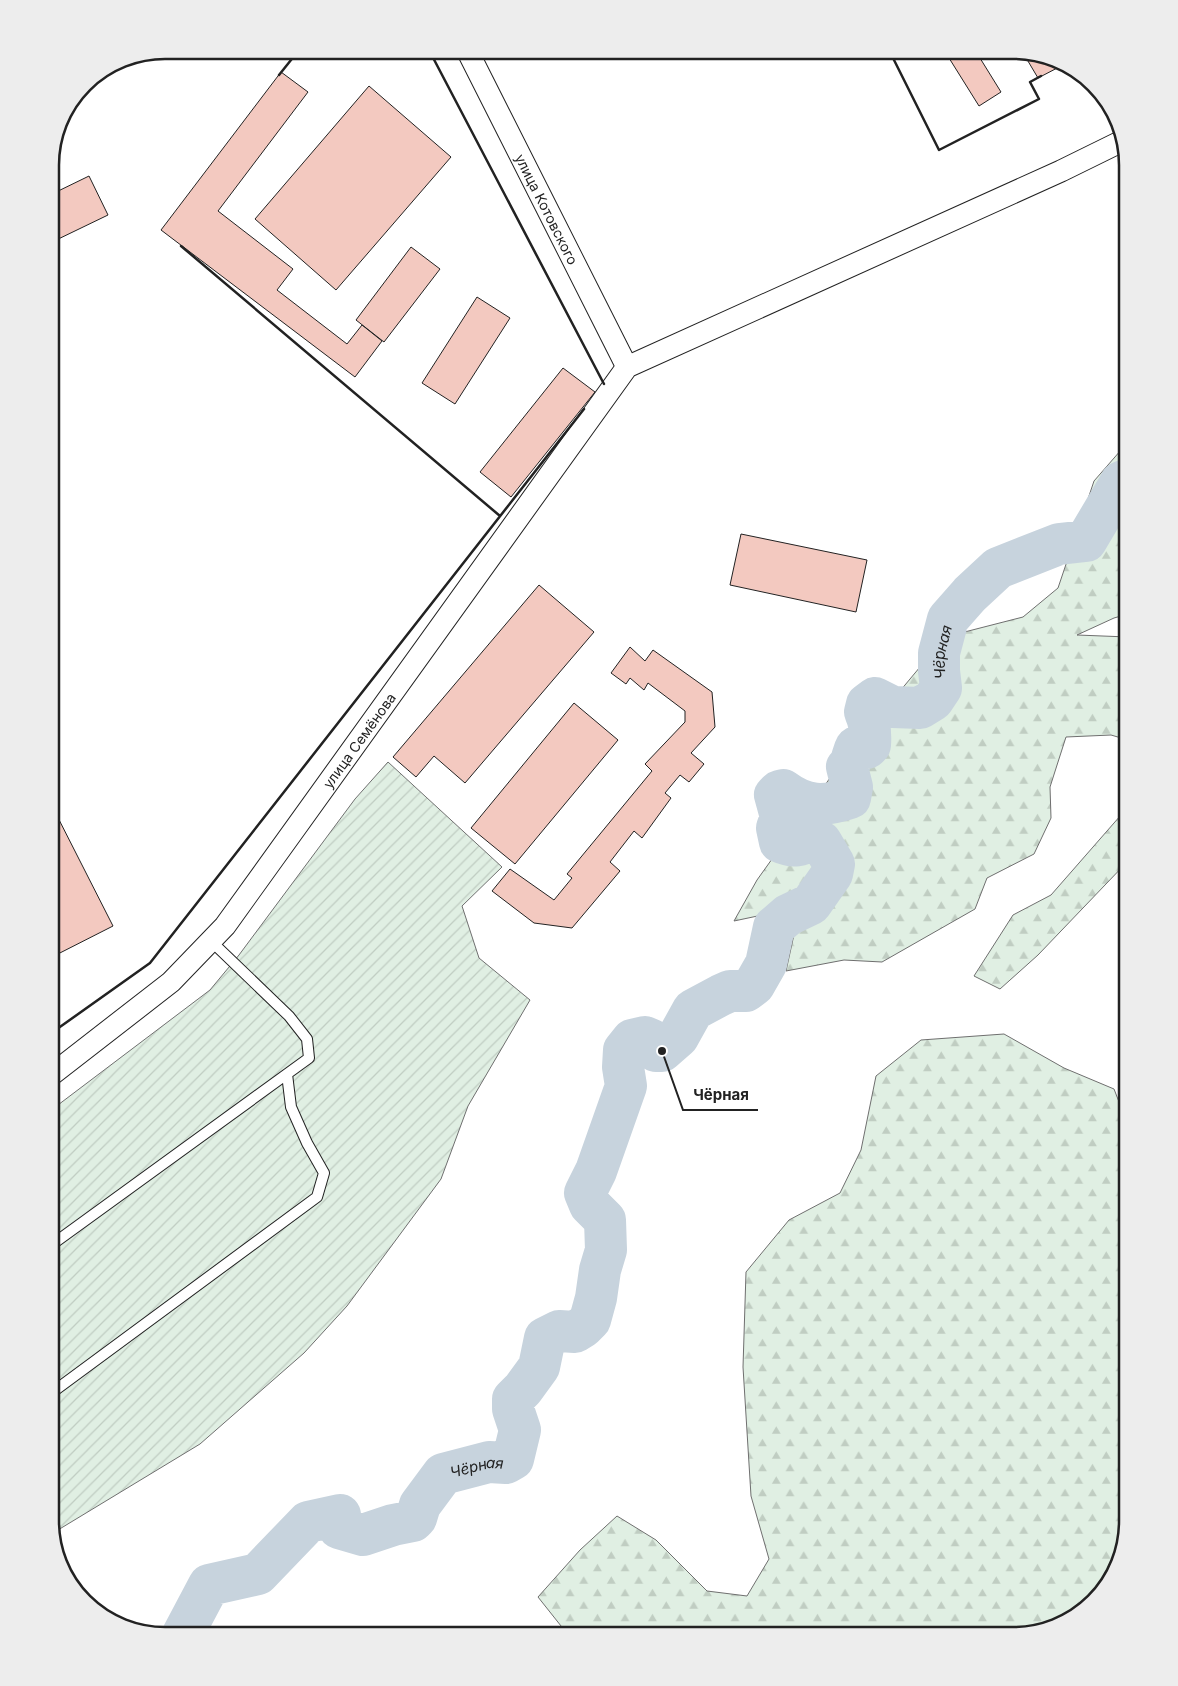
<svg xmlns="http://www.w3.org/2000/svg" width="1178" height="1686" font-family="Inter,sans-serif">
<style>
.forest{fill:url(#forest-firs);stroke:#6f6f6f}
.garden{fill:url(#garden-furrows);stroke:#6f6f6f}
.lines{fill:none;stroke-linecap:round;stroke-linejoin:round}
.river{stroke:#c7d3dd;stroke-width:42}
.building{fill:#f3c9c0;stroke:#222}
.service-casing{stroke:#222;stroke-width:12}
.minor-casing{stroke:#222;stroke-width:23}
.service{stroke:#fff;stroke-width:10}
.minor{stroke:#fff;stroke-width:21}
.wall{stroke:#222;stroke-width:2.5}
.labels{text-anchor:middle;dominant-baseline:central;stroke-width:4;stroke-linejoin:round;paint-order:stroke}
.street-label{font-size:14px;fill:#222;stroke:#fff}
.water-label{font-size:15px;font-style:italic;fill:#222;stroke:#fff}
.rim{fill:none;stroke:#222;stroke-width:2.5}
.leader{fill:none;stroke:#222;stroke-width:2}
.callout-dot{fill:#222;stroke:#fff;stroke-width:2}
.callout-label{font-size:15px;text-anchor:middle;font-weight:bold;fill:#222;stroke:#fff;stroke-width:4;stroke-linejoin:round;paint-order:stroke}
</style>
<defs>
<pattern id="forest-firs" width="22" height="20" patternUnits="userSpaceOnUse" patternTransform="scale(1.25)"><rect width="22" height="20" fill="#e0efe3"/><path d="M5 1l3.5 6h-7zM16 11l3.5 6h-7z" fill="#c0cdc2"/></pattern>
<pattern id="garden-furrows" width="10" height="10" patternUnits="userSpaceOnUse" patternTransform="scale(1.25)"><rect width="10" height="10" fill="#e0efe3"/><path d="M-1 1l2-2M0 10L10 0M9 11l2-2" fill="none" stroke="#c0cdc2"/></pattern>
</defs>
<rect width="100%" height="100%" fill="#fff"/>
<path class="forest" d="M1128,442v172l-14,4 -37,17 51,2v103l-17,-5 -45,2 -16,50 1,31 -17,36 -47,24 -12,31 -93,53 -38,-2 -58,11 14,-64 -66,14 23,-41 88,-123 100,-120 78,-20 35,-29 36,-107z
M1128,807v54l-90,94 -38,34 -26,-13 39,-61 38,-20z
M1004,1034l60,34 50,21 14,36v396l-16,58 -42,42 -57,15h-444l-31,-39 42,-47 37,-34 39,24 51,51 40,5 22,-37 -18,-63 -8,-129 3,-95 43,-52 51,-27 21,-43 15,-74 45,-36z"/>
<path class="garden" d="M388,762l114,105 -40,39 17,52 51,42 -62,106 -27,73 -94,127 -43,47 -104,91 -147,89 -3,-12v-410l160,-121 29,-35 116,-156z"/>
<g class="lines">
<path class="river" id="s1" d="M182,1636l27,-51 49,-11 50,-52 32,-7v4l-3,2 2,7 24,7 30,-10 20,-4 3,-3 4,-13 23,-31 46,-12 17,1 7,-4 7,-29 -7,-21v-10l10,-10 16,-22 6,-29 14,-7 16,1 8,-5 7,-7 6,-22 4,-28 6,-20 -1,-30 -15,-15 -5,-12 11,-22 30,-85 -3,-19 1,-17 8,-10 13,-3 7,3 4,11h6l16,-14 15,-27 28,-15 9,-4h16l8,-6 12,-21 8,-37 14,-12 23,-11 21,-30 2,-10 -13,-22 -8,-3c-12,7 -20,9 -33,3l-3,-14 4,-11 -6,-22 4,-4 4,-1c23,17 41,17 67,8l2,-11 -5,-20c6,-6 5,-13 9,-20l11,1 3,-3c1,-13 0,-22 -5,-33l2,-8 8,-6 18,9 27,1 13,-8 8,-12 -2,-17v-18l9,-34 22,-25 28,-26 61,-24 27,-3 35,-59 7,-3"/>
</g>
<path class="building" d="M944,50h31l26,42 -22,14z
M1022,51l41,14 -25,13z
M281,72l27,20 -90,119 75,58 -16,21 70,54 15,-19 20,16 -27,36 -194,-147z
M369,86l82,71 -115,133 -81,-71z
M89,176l19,39 -58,28v-48z
M411,247l29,22 -56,73 -28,-22z
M477,297l33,21 -55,86 -33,-21z
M563,368l32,24 -84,105 -31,-25z
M741,534l126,26 -11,52 -126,-27z
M539,585l55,47 -129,151 -31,-27 -18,21 -23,-20z
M630,647l15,14 8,-11 59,42 3,35 -24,26 13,11 -15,18 -9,-7 -15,18 6,5 -29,40 -8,-7 -24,31 10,9 -48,57 -38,-5 -42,-32 18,-22 44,31 18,-22 -5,-4 85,-103 -7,-7 40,-42v-11l-37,-28 -4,7 -14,-12 -4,6 -15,-11z
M574,703l44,37 -103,124 -44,-36z
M50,802l63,124 -63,32z"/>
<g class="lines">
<defs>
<path id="service" d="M50,1246l259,-188 -2,-19 -18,-23 -78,-75
M50,1394l267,-197 7,-24 -17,-30 -16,-36 -4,-33"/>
<g id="minor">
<path id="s2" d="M467,50l160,317"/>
<path id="s3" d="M50,1076l121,-94 54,-56 402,-559 434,-196 61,-30"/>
</g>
</defs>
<use href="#service" class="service-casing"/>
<use href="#minor" class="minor-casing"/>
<use href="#service" class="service"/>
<use href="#minor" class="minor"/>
<path class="wall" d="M429,50l175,334
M889,50l50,100 100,-51 -9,-17 11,-6
M279,75l20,-25
M181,246l319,270
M50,1034l100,-71 434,-554"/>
</g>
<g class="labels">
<g class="street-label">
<text stroke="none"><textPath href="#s2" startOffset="178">улица Котовского</textPath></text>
<text stroke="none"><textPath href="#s3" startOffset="460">улица Семёнова</textPath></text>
</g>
<g class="water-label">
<text stroke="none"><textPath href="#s1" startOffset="1662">Чёрная</textPath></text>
<text stroke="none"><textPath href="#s1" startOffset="396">Чёрная</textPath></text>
</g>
</g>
<path d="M0 0H1178V1686H0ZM165 59H1013A106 106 0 0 1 1119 165V1521A106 106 0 0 1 1013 1627H165A106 106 0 0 1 59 1521V165A106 106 0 0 1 165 59Z" fill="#ededed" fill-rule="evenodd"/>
<path class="rim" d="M165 59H1013A106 106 0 0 1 1119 165V1521A106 106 0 0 1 1013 1627H165A106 106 0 0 1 59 1521V165A106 106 0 0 1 165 59Z"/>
<path class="leader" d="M662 1051L683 1110H758"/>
<circle class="callout-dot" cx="662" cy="1051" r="5"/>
<g class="callout-label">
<text x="721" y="1100">Чёрная</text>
</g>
</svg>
